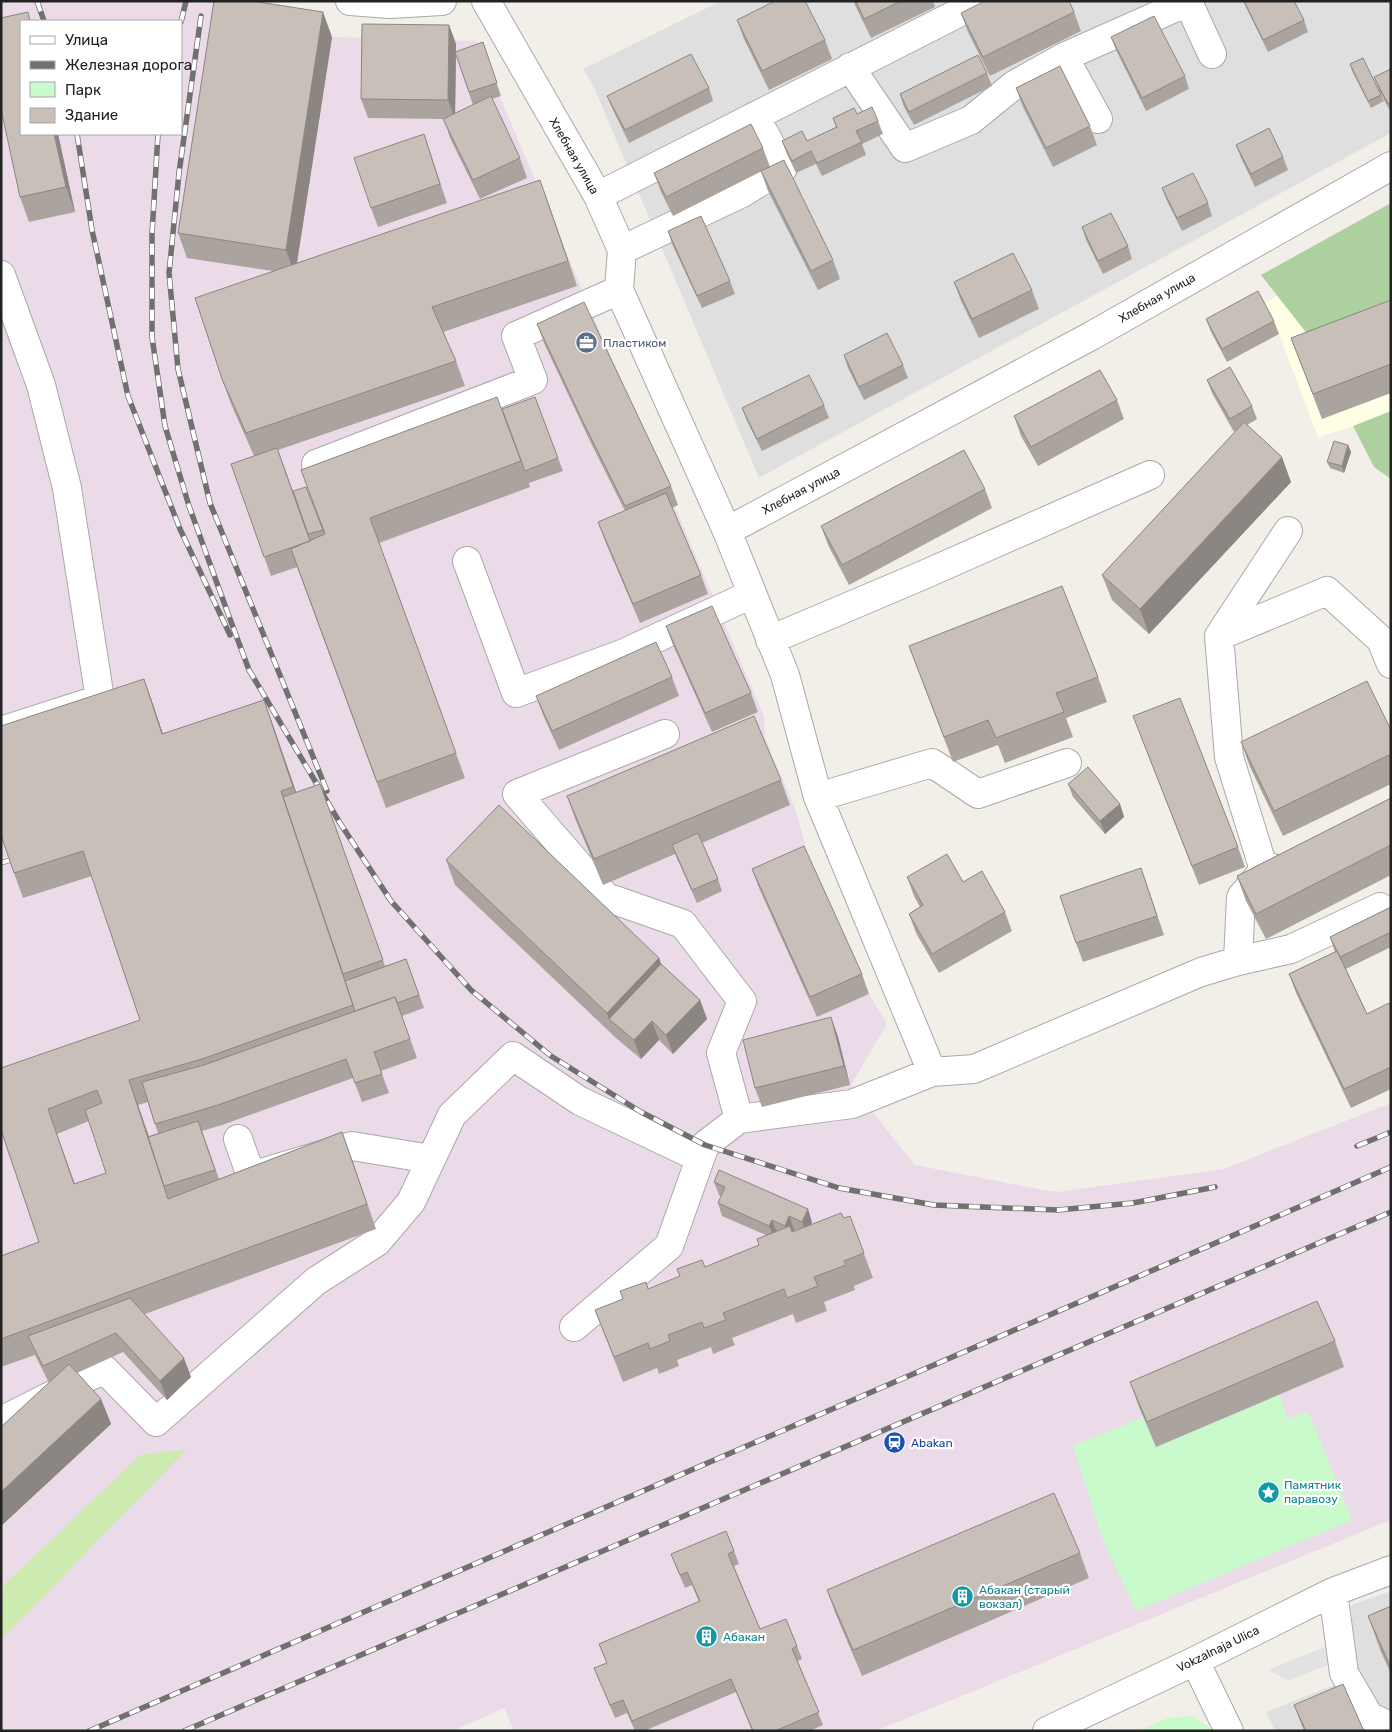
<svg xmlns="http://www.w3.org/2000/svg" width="1392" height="1732" font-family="Rubik,sans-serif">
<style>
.residential{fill:#e0dfdf}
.industrial{fill:#ebdbe8;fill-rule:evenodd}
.education{fill:#ffffe5}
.grass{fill:#cdebb0}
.forest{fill:#add19e}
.park{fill:#c8facc}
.parking{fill:#e2e2e2}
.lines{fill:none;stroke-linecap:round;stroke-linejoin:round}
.minor-casing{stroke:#a9a9a9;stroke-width:30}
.minor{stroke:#fff;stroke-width:28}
.rail-casing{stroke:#707070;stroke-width:5.5}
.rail{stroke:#fff;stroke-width:4;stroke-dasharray:11;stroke-linecap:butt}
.wall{fill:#aba49e;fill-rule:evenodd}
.shaded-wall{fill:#8b8681}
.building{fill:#c7bfb8;stroke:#8b8681;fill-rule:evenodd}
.labels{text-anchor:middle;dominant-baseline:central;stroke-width:4.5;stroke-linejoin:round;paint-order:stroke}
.street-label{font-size:12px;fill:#222;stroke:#fff}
.service-label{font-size:12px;fill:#4e5e75;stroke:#fff;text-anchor:start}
.transit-label{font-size:12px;fill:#164399;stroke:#fff;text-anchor:start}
.culture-label{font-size:12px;fill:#0d838f;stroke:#fff;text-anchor:start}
</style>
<rect width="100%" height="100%" fill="#f2efe9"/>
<path class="residential" d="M721,1h670v132l-632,345 -166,-393 -10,-16z
M1391,1591v140h-116l-9,-19 90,-36 -5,-71z"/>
<path class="industrial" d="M1,1h228l-4,20 107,16 144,4 288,675 1,22 30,70 16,57 -51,23 57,128 52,-22 18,30 -36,61 64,80 123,24 20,3 166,-23 167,-66v417l-515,211h-362l-10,-23 -51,23h-452zM21,21h160v113h-160z"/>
<path class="education" d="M1391,232v183l-73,22 -39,-103 -16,-30z"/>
<path class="grass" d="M187,1449l-186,191v-52l139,-133z"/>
<path class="forest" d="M1391,203v96l-72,50 -58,-74z
M1391,411v68l-17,-12 -21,-41z"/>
<path class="park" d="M1279,1395l9,24 20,-8 44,109 -216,91 -34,-73 -29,-92 70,-29 14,30z
M1191,1715l19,13 1,3h-73l27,-12z"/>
<path class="parking" d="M1337,1642l5,17 -53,22 -21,-11z"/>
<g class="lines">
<defs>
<path id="minor" d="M350,1l40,3 52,-3
M486,1l112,195 24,54 -3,40 108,241 58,144 33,122 114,275 42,-3 227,-97 37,-11 53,-12 89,-42
M1188,2l24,52
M1064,57l34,62
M850,67l55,81 66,-28 43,-35 50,-28 126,-56
M598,196l384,-195
M622,250l120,-57 41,-25 -28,-52
M1,275l40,110 26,103 33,211 -99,32
M316,464l217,-84 -17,-44 103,-46
M727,531l364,-195 300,-170
M467,561l49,132 106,-39 130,-60
M1219,636l108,-45 54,49 10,24
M770,640l151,-64 229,-101
M665,734l-148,60 89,103 77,27 59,77 -21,52 18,66 113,-15 80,-32
M818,797l114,-34 46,31 89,-31
M1264,870l-35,-113 -10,-121 69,-105
M1238,961l3,-64 23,-27 6,-3
M238,1139l13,37 101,-30 79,13
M574,1327l95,-81 36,-101 34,-26
M1,1421l103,-52 52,53 160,-141 61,-39 34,-40 41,-87 61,-59 67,45 120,57
M1333,1592l11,81 25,43 22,11
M1195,1661l34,70
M1047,1731l148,-70 138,-69 58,-22"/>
</defs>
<use href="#minor" class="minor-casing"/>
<use href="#minor" class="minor"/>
<defs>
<path id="rail" d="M37,1l7,20
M201,16l-22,157 -10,100 9,96 32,134 117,288
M181,22l5,-21
M77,134l15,96 36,166 52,133 50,106
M158,134l-6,100v103l13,89 24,80 41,113 19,51 91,153 51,78 80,89 80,66 90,56 64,33 134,43 95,17 124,5 75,-7 82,-16
M1,863l9,-3
M1357,1146l34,-14
M89,1731l1302,-564
M184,1731l1207,-519"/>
</defs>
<use href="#rail" class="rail-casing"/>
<use href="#rail" class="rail"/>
</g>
<path class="wall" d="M853,1h80l2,6 -64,31z
M1243,1h51l10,19 4,12 -40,20z
M1074,12l7,19 -91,45 -22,-44 -7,-19z
M737,20l88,20 7,19 -63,31 -25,-51z
M449,25l7,19v8l27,-10 18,54 -9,3 28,59 7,20 -47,21 -30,-61 -6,-19 -76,-1 -7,-19zM456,54l17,51 -18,8z
M332,37l-35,226 252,-58 28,81 -134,46 13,29 9,25 -187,64 15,41 26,27 183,-109 56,49 5,13 -34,12 1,4 -151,56 86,235 -79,30 -89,-241 -26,9 -40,-112 23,-8 -23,-52 -9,-25 51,-108 -86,-13 -9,-25z
M1111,37l74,39 4,13 -43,22 -30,-61z
M1350,64l31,31 3,6 -13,7 -19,-37z
M1391,69v44l-12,-23 -5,-13z
M987,73l5,13 -78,39 -10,-18 -4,-13z
M709,88l4,13 -84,42 -17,-35 -5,-12z
M1016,88l74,38 7,19 -44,22 -30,-60z
M857,114l21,7 5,13 -21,10 4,11 -44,21 -6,-12 -20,9 -9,-19 -5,-13h25l29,-14 -3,-9z
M21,134h37l17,78 -46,10 -9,-25z
M424,134l23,69 -69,24 -7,-19z
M1236,145l47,12 5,13 -33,17 -14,-29z
M763,148l7,19 -97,49 -12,-24 -7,-19z
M761,171l72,89 7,19 -22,11 -50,-99z
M1162,188l46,15 4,13 -30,15 -15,-30z
M1082,227l46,19 4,13 -29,15 -17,-34z
M668,231l62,50 5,13 -33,14 -30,-64z
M954,282l78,8 7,19 -60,29 -18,-37z
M1391,300v93l-69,26 -31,-81z
M1206,319l68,2 5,13 -52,28 -16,-30z
M537,324l134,162 7,19 -6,3 29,67 7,19 -68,29 -35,-82 -7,-19 27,-11 -35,-70 -46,-98z
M844,355l59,10 5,13 -44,22 -16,-32z
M1207,380l45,26 5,13 -10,6 44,57 -142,152 -37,-34 -10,-25 135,-145 -3,2 -22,-39z
M1117,400l7,19 -86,47 -17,-30 -7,-20z
M824,405l5,13 -67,33 -15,-30 -5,-13z
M1348,445l3,7 -7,21 -14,-5 -3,-6z
M985,489l7,19 -143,77 -21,-40 -7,-19z
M666,626l85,67 7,19 -46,20 -39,-87z
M909,646l189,31 9,25 -41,16 7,19 -68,26 -7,-18 -45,17z
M672,677l7,19 -120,54 -16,-35 -7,-19z
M144,679l19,55 101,-34 32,92 24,-8 65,182 21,-7 18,49 -22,8 15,42 -36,13 8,22 -27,9 -9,-24 -128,46 -23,7 17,48 123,-47 34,97 -231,85 46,63 -24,23 -44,-48 -46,21 24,26 10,25 -110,102v-99l48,-44 -14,-28 -34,12v-111l38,-14 -38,-112 139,-110 -48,-144 -69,22 -9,-25zM148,1102l10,31 -9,3 -11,-31zM89,1121l17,52 -31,11 -18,-50z
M1133,716l105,131 7,20 -46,18z
M1391,730v54l-108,52 -33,-69 -9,-25z
M781,780l9,25 -88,38 16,36 4,12 -25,12 -22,-49 -72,31 -27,-64 -9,-25z
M1068,784l52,20 4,13 -19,17 -32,-37z
M1391,798v77l-125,64 -20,-38 -9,-25z
M446,860l213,98 2,6 39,36 7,19 -34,35 -14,-14 -18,19 -25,-21 -161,-153z
M752,869l110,105 7,20 -52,23 -58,-129z
M907,877l56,5 42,30 7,19 -73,42 -23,-40 -7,-19 11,-7 -6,-11z
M1148,888l16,47 -81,27 -7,-19z
M1391,907v40l-45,22 21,45 24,-7v82l-40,19 -55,-115 -7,-19 46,-22 -5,-15z
M831,1017l7,20 12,48 -88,22 -7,-19z
M714,1182l98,40 -1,3 33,-7 6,-2 23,62 -19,8 1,4 -31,12 3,9 -31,12 -3,-9 -61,24 3,7 -22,9 -2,-7 -34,13 2,6 -20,8 -2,-6 -34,14 -28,-72 85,-33 -3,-8 28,-2 54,-22 7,-10 -44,-19 -4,-13 3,-7 -2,-1z
M1335,1341l9,26 -188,80 -17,-40 -9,-25z
M734,1551l5,13 -5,2 26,63 37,17 5,13 -4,2 25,64 -13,6h-58l-16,-39 -92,39h-9l-8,-18 -12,5 -21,-50 13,-5 -8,-19 100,-42 -7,-17 -7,3 -14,-34z
M1080,1553l9,25 -227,98 -26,-61 -9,-25z
M1391,1606v68l-10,-22 -13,-36z
M1294,1705l70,26h-60z"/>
<path class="shaded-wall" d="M323,12l9,25 -37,238 -9,-25z
M449,25l7,19 -1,75 -7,-19z
M54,134h4l17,78 -9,-25z
M540,180l9,25 28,81 -9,-25z
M1348,445l3,7 -7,21 -2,-7z
M1282,457l9,25 -142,152 -9,-25z
M144,679l9,25 18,55 -9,-25z
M264,700l9,25 30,87 -10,-25z
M1120,804l4,13 -19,17 -5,-13z
M659,958l9,25 -59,36 -2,-6z
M700,1000l7,19 -34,35 -7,-19z
M831,1017l7,20 12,48 -6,-19z
M652,1021l7,19 -18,19 -7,-19z
M129,1080l9,25 27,81h-1l6,17 -2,-4z
M342,1132l9,25 25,72 -9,-25z
M808,1209l4,13 -5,13 -5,-13z
M789,1216l5,13 -4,10 -5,-13z
M772,1220l5,13 -3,5 -5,-12z
M184,1358l7,19 -24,23 -7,-19z
M101,1399l10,25 -110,102v-34z"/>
<path class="building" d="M214,1h38l71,11 -37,238 -108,-17z
M775,1h30l20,39 -63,31 -25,-51z
M856,1h45l-37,18z
M985,1h84l5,11 -91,45 -22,-44z
M1244,1h50l10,19 -41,20z
M28,12l2,9h-9v113h33l12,53 -46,10 -19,-88v-91z
M1154,16l31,60 -43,22 -31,-61z
M362,24l87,1 -1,75 -87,-1z
M483,42l14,41 -28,9 -14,-40z
M691,54l18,34 -84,42 -18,-34z
M978,55l9,18 -78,39 -9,-18z
M1363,58l18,37 -13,6 -18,-37z
M1060,66l30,60 -44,22 -30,-60z
M1391,69v33l-3,2 -14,-27z
M491,96l29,62 -47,22 -30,-61z
M872,107l6,14 -22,10 6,11 -45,21 -6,-12 -19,10 -10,-20 20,-10 5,10 30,-14 -4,-9 21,-10 3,6z
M751,124l12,24 -97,49 -12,-24z
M1269,128l14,29 -32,17 -15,-29z
M424,134l16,50 -69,24 -17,-50z
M784,160l49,100 -22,11 -50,-100z
M1193,173l15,30 -31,15 -15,-30z
M540,180l28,81 -136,46 24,54 -210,72 -24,-54 -27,-81z
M1111,213l17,33 -30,15 -16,-34z
M701,216l29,65 -33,15 -29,-65z
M1013,253l19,37 -60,29 -18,-37z
M1258,291l16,30 -52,28 -16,-30z
M1391,300v64l-78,30 -22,-56z
M584,302l87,184 -46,20 -42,-84 -46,-98z
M887,333l16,32 -44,22 -15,-32z
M1230,367l22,39 -22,13 -23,-39z
M1100,370l17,30 -86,47 -17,-31z
M809,375l15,30 -67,34 -15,-31z
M497,397l24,64 -151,57 86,235 -79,29 -86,-233 34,-15 -24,-64z
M535,397l23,61 -33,13 -23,-62z
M1244,422l38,35 -142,152 -38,-34z
M1334,441l14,4 -6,21 -15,-4z
M277,448l33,93 -46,16 -33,-93z
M964,450l21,39 -143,76 -21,-39z
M306,487l17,43 -15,4 -15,-43z
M666,493l35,82 -68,29 -35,-82z
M1062,586l36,91 -42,16 8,19 -68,26 -8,-18 -44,17 -35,-91z
M712,606l39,87 -46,20 -39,-87z
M656,642l16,35 -120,54 -16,-35z
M144,679l18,55 102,-34 29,87 -12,4 72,214 -151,54 -73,21 39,119 174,-67 25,72 -366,135v-83l38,-14 -38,-112v-62l139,-48 -57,-169 -69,22 -13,-38v-109zM97,1090l5,13 -17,7 21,63 -32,11 -26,-75z
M1367,681l24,49v24l-117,57 -33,-69z
M1180,698l58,149 -46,19 -59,-150z
M754,716l27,64 -187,79 -27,-63z
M1088,767l32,37 -20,17 -32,-37z
M320,784l63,176 -40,14 -60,-177z
M1391,798v47l-135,69 -19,-38z
M499,805l160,153 -52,55 -161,-153z
M698,833l20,46 -26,11 -20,-45z
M804,846l58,128 -52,23 -58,-128z
M947,854l16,28 19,-11 23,41 -73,42 -23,-40 14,-9 -16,-28z
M1141,868l16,48 -81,27 -16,-47z
M1391,907v25l-51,25 -10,-20z
M1337,951l30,63 22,-11 2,4v60l-47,22 -55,-115z
M406,959l13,36 -22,8 -2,-6 -40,14 -10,-30z
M661,964l39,36 -34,35 -14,-14 -18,19 -25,-21z
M395,997l15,42 -36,13 8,22 -27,9 -9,-24 -128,46 -63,19 -13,-42 62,-17z
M831,1017l13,49 -89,22 -12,-48z
M198,1121l17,49 -51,16 -16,-49z
M719,1170l89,39 -6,13 -13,-6 -4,10 -13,-6 -3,6 -51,-23 7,-16 -11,-5z
M841,1213l3,5 6,-2 14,37 -20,8 2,4 -32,12 4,9 -31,12 -3,-9 -61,24 3,7 -22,8 -2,-6 -34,13 2,6 -20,8 -2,-6 -34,14 -19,-47 28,-11 -3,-8 26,-9 2,7 32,-13 -3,-7 25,-9 3,7 54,-22 -2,-6 33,-13 2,6z
M130,1298l54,60 -24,23 -44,-48 -73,33 -15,-30z
M1317,1301l18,40 -188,81 -17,-40z
M69,1364l32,35 -100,93v-65z
M1054,1493l26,60 -227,97 -26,-60z
M726,1531l8,20 -6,3 32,75 26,-10 11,27 -5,3 27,63 -44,19h-22l-22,-52 -99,42 -9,-21 -13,5 -16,-37 13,-5 -8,-19 101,-43 -13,-29 -7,3 -9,-21z
M1391,1606v62l-23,-52z
M1343,1684l21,47h-58l-12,-26z"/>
<defs>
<symbol id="office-disc" viewBox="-11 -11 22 22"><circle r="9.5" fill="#5c6f8a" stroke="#fff"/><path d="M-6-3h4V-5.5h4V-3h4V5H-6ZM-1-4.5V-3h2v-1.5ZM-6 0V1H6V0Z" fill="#fff"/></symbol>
<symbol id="station-disc" viewBox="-11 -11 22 22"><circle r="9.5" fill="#1a4fb4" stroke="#fff"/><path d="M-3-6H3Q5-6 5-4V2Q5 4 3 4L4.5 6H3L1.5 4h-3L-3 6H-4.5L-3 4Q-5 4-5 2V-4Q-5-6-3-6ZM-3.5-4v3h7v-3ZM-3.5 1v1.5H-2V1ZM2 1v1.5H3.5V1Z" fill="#fff"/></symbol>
<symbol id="sight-disc" viewBox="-11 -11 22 22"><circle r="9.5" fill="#0f9aa8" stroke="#fff"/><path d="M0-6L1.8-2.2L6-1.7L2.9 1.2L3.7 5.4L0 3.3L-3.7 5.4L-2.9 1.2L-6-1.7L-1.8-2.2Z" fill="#fff"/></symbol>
<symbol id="building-disc" viewBox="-11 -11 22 22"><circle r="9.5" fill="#0f9aa8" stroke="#fff"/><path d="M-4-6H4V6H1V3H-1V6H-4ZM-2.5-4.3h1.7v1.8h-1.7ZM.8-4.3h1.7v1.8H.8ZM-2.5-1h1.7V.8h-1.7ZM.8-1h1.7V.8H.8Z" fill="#fff"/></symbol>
</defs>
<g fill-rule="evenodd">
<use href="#office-disc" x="574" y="330" width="25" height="25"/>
<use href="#station-disc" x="882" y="1430" width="25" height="25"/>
<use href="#sight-disc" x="1256" y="1480" width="25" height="25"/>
<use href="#building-disc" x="950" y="1584" width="25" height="25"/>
<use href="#building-disc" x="694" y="1624" width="25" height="25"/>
</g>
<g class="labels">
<g class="street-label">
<text transform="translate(574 156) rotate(60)">Хлебная улица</text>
<text transform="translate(1157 298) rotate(-30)">Хлебная улица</text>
<text transform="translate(801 491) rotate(-28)">Хлебная улица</text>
<text transform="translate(1218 1649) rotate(-26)">Vokzalnaja Ulica</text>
</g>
<g class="service-label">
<text x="603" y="343">Пластиком</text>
</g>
<g class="transit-label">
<text x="911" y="1443">Abakan</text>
</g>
<g class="culture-label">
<text x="1284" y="1485">Памятник<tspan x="1284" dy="14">паравозу</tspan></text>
<text x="979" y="1590">Абакан (старый<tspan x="979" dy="14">вокзал)</tspan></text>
<text x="723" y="1637">Абакан</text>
</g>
</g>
<rect width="1392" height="1732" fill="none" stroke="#222222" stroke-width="5"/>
<rect x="20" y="20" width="162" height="115" fill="#ffffff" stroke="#a7a7a7"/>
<rect x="30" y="36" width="25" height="8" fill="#ffffff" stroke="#a7a7a7"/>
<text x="65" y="45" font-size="15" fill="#222222">Улица</text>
<rect x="30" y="61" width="25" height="8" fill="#707070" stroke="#a7a7a7"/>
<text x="65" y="70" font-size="15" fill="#222222">Железная дорога</text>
<rect x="30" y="82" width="25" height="15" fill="#c8facc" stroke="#a7a7a7"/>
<text x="65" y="95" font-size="15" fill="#222222">Парк</text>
<rect x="30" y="108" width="25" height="15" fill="#c7bfb8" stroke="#a7a7a7"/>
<text x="65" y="120" font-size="15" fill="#222222">Здание</text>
</svg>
